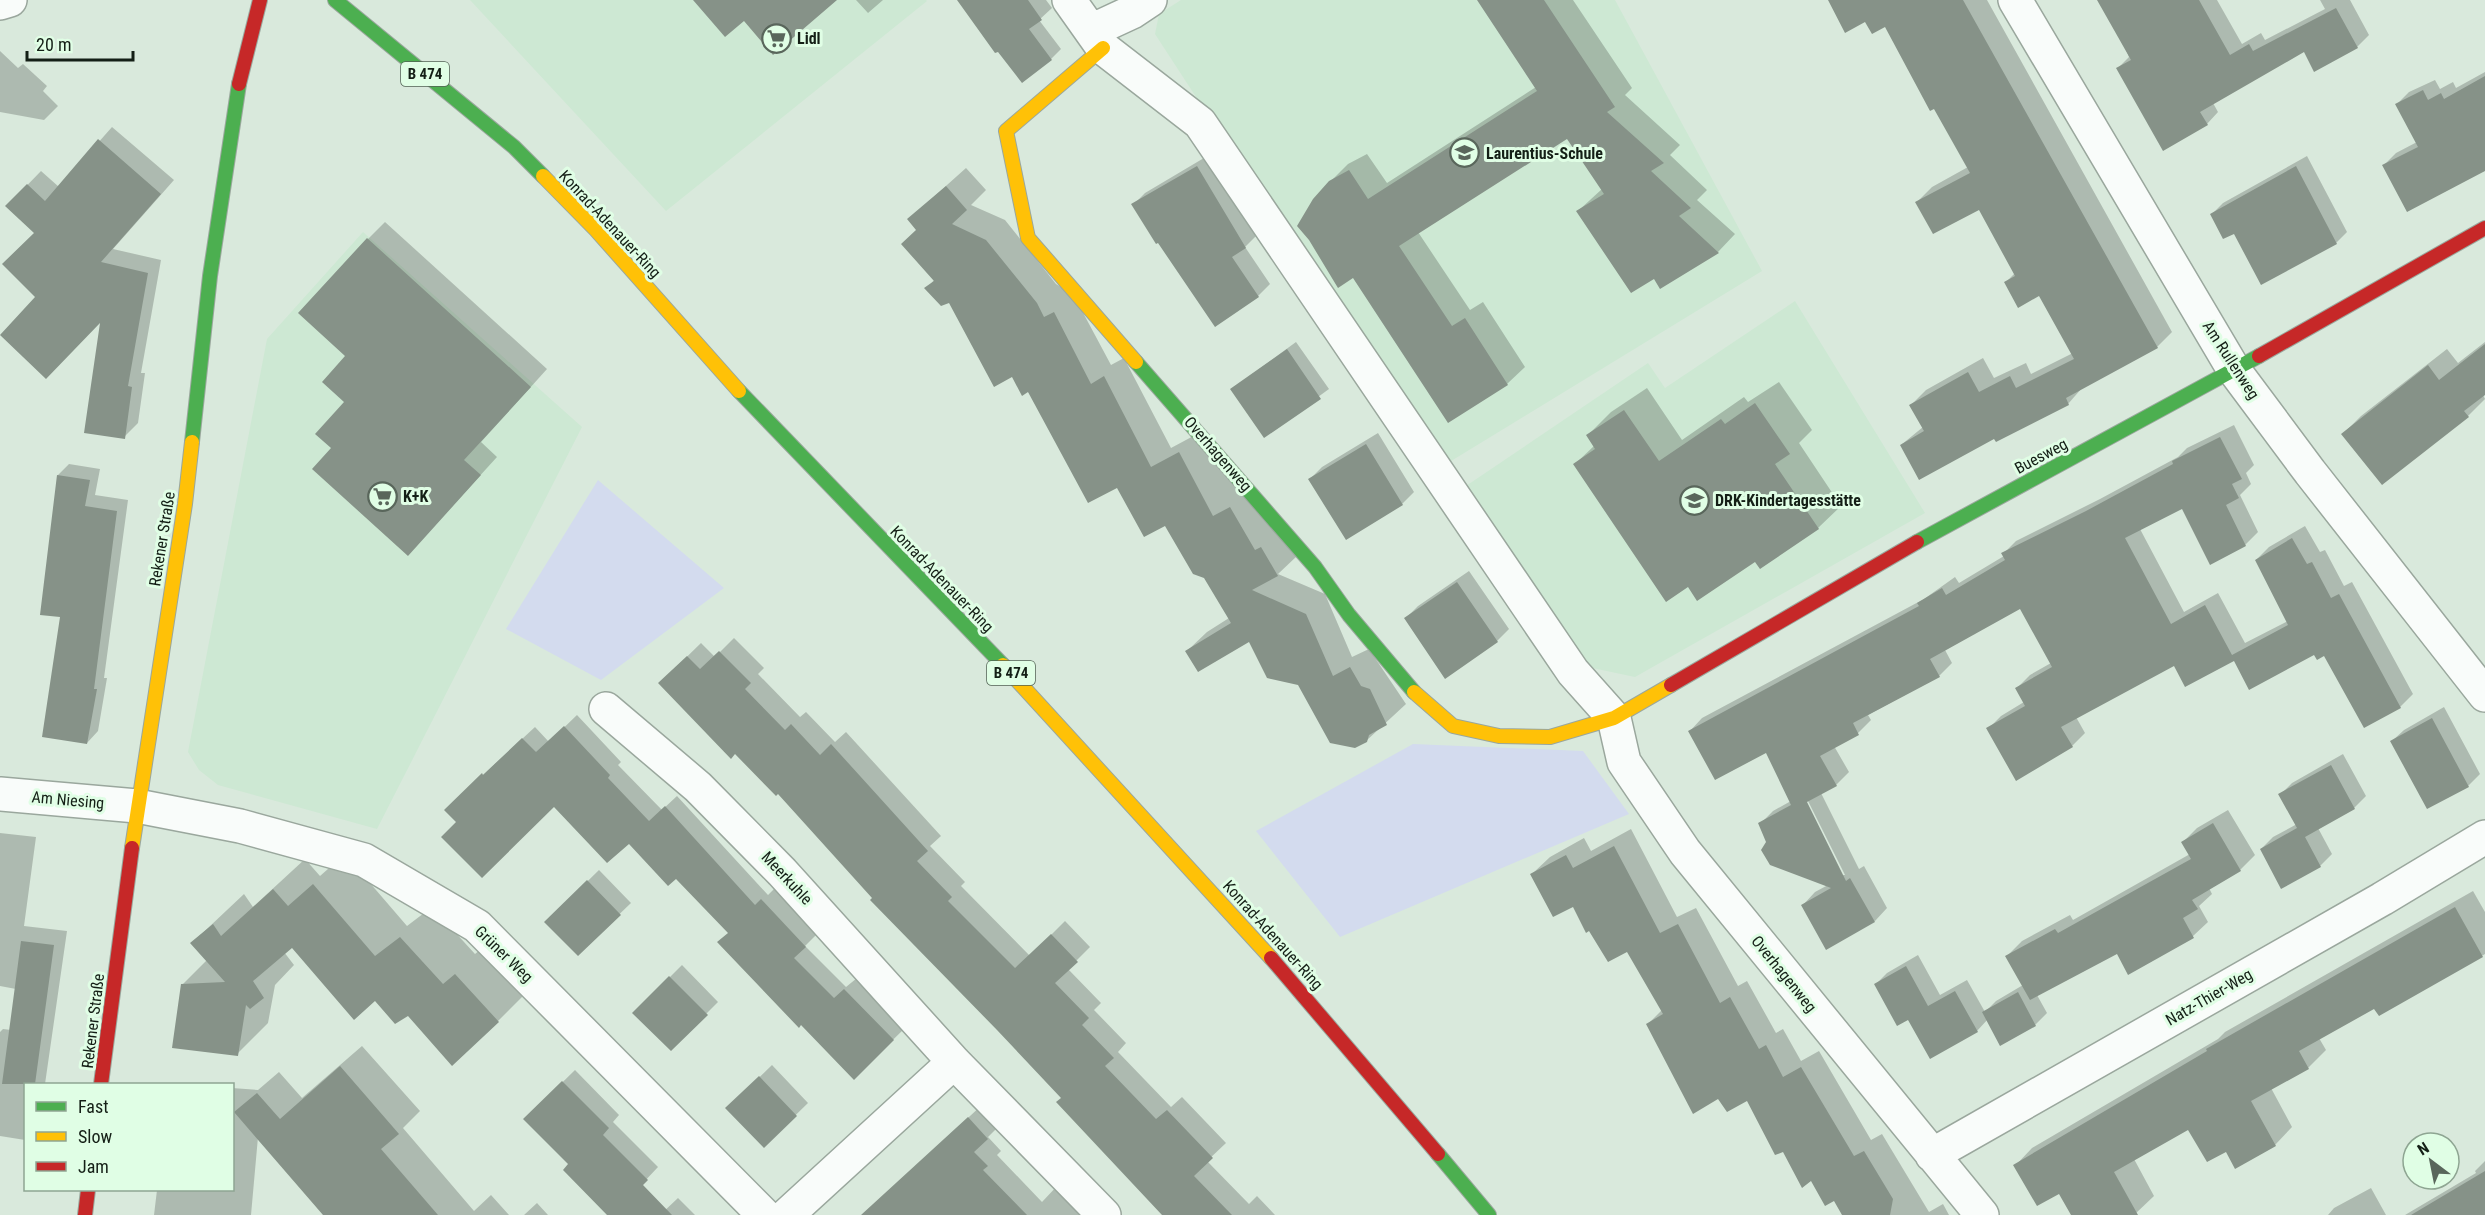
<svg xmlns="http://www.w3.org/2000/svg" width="2485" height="1215" font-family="'Roboto Condensed',sans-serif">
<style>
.built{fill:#cde8d3}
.green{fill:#d3dbee}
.shadow{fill:#0003;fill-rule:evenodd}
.building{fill:#869288}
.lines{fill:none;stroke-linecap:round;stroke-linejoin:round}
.street-casing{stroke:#9aa79d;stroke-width:36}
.fast-casing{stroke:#9aa79d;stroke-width:16}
.slow-casing{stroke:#9aa79d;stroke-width:16}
.jam-casing{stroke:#9aa79d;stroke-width:16}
.street{stroke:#f9fcfa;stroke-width:33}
.fast{stroke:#4caf50;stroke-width:14}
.slow{stroke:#ffc107;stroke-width:14}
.jam{stroke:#c62828;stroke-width:14}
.labels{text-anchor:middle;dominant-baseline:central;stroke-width:6;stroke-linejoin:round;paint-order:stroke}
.shield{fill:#e0fee5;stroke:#516254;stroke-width:1.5}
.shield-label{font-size:15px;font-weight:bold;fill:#141f16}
.poi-label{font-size:16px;font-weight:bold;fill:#141f16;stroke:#e0fee5;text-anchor:start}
.street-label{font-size:16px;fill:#141f16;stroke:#e0fee5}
</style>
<rect width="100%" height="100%" fill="#d9e9dc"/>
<path class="built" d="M470,0h456l1,1 -261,210z
M1181,0h434l147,271 -324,198 -283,-435 4,-20z
M363,232l219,195 -205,402 -159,-44 -19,-15 -11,-18 79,-413z
M1795,301l130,212 -290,164 -52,-11 -120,-178 185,-125 17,25z"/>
<path class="green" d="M598,480l126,108 -123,92 -95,-51z
M1413,744l170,7 46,63 -289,123 -84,-106z"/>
<path class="shadow" d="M856,0h27l-15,13z
M959,0h87l6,8 -13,12 22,29 -10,10z
M1479,0h94l59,88 -7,7 55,50 -10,10 37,35 -10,10 38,34 -17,18 -58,35 -5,-10 -77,-66 24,-22 -34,-52 -150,95 52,78 13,-8 42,65 -18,17 -59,37 -118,-239 18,-18 19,-10 20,29 149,-96z
M1829,0h158l185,332 -15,15 -75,41 -14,16 -73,33 -94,8 22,-18 -12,-22 15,-15 57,-32 11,20 32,-15 5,11 42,-21 -33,-59 -34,-12 9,-9 -35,-65 -63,-6 15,-15 36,-20 -82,-142 -20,-5z
M2105,0h112l25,44 19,-11 4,7 60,-31 -5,-9h30l19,35 -12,12 -53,3 -91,53 5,9 -11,12 -89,-56 11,-11z
M0,51l18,17 5,-4 24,22 -4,5 15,15 -14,14 -44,-8z
M2485,72v97l-101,-4 12,-12 21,-11 -20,-38 12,-12 26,-12 5,9 13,-7 3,6z
M112,127l62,53 -61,69 48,11 -20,113h4l-7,50 -14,14 -22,-118 -65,-22 -1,-64 -29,-27 34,-35 18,16z
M1209,155l48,80 -12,12 25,37 -12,12 -42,29 -83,-120 12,-12z
M2307,156l40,76 -11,11 -101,-11 -23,-18 11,-11z
M966,168l20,22 -15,15 34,15 51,64 17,10 38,71 13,-7 47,90 28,-15 98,123 -19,18 47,20 27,63 17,-8 37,55 -40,37 -116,-101 -63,11 20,-19 22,-14 -24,-41 -39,-53 -48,-38 -106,-111 -62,-74 -23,-13 8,-9 -17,-50 -9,-10z
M385,222l162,147 -66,73 16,15 -72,79 -92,-88 13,-46 22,-163z
M1296,342l33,47 -65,47 -32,-47z
M2485,342l-2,53 2,4 -17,17 -125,18 18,-18 86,-67 11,14z
M1779,382l33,48 -13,13 42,63 -23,22 -63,32 -67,25 -113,-121 20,-19 -7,-10 23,-23 36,-24 35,52 62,-43 4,5z
M2234,425l20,40 -8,8 5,11 -11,11 18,37 -13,13 -35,18 -28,-56 -42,22 44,83 34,-19 27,50 43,-22 -32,-61 13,-13 36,-21 15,26 5,-2 19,36 8,-4 61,112 -13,13 -75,-53 -91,5 -60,5 -98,53 9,16 -13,13 -84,-17 13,-13 23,-14 -7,-14 13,-13 21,-12 -30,-56 -76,43 7,13 -13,13 -71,39 3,5 -13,13 -24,13 15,26 -13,13 -15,8 38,76 5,-3 23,42 -12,13 -72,-16 12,-13 13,-7 -61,-43 -7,-18 13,-13 18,-10 -25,-50 -76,-20 12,-13 222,-119 31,-22 4,6 45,-27 -1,-2 13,-13 84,-42 78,-42 9,-9zM1805,795l40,80h-4l-39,-79z
M1378,433l36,59 -12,12 -92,-25 12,-12z
M69,464l31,5 -5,26 33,5 -24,178h3l-9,53 -11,12 -25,-127 -4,-141z
M1469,571l40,58 -12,12 -91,-23 12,-12z
M734,638l30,30 -6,6 42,43 6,-5 29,30 11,-10 95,104 -11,10 35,36 -4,4 69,70 35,-35 25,26 -22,22 33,34 -7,7 32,33 -8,9 53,55 11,-10 44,46 -19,18 42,43 8,-8 18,19h-92l-120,-117 -285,-306 -118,-109 41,-40 14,14z
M2444,707l36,67 -12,12 -40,21 -36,-66 12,-11z
M577,715l44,47 -3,3 44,45 15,-14 91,99 6,-6 43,45 -12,12 41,41 11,-9 48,50 -51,50 -125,-146 -53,-55 -47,-35 -75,-37 -96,17v-24l77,-71 14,15z
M2343,754l23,42 -12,12 -36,20 14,26 -12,12 -38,21 -21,-38 12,-12 24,-13 -17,-29 12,-12z
M2228,810l27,45 -15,15 -31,18 3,6 -13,12 9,16 -15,14 -64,37 -11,-21 -81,43 10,18 -12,12 -47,-6 -11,12 -68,-13 -34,-33 12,-12 31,-18 22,40 27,-15 18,32 11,-11 27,-16 -16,-29 15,-15 48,-26 3,5 117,-66 -7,-12 14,-14z
M1631,829l46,88 19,-9 42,78 9,-5 29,52 7,-4 18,32 18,-10 52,89 11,-6 47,78 14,-8 6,11h-105l-9,-16 -24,-20 -28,-29 -36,-52 -28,-1 -71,-73 14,-14 -34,-60 -96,-76 18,-17 34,-19 7,13z
M0,833l36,4 -12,89 43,5 -22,153h-19l-1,56 -25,-4v-104l3,-3 8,1 5,-41 -16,-3z
M345,854l62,72 25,-19 43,47 12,-10 42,46 -31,31 -90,-7 -33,-15 -83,-53 -8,6 10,13 -19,20 -7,38 -31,31 -55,-69 25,-25 -15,-17 52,-49 9,13 52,-48 15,17z
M599,870l32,33 -53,51 -32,-32z
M2473,891l12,21v42l-106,60 -4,-7 -56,31 7,12 -18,18 -37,20 21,39 -17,18 -49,5 -37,-22 -55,31 20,37 -20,19h-61l-13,-23 -45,-26 17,-18 186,-109 7,-7z
M682,965l36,37 -47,47 -37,-36z
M362,1046l58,65 -17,17 71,83 17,-16 18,20h-184l-67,-78 -7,78h-97l3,-25h75v-102l26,2 21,-18 23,26z
M772,1065l36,38 -44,43 -36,-38z
M575,1070l44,45 -6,7 45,45 -31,33 -56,-36 -46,-45z
M983,1104l18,20 -13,13 13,14 -4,4 45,47 16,-17 29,30h-224z
M2485,1161v54h-80l71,-42 -1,-2z
M2371,1188l15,27h-58l6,-7z
M678,1198l17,17h-35z
M537,1203l11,12h-24z"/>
<path class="building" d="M693,0h144l-64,55 -29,-34 -19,16z
M957,0h71l14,20 -13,9 23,31 -30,23 -24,-31 -3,1z
M1477,0h67l71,107 -8,5 57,51 -13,8 40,37 -12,8 40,37 -59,36 -6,-10 -23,14 -55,-82 28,-17 -37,-55 -168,107 53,80 13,-8 43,67 -60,38 -95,-145 -15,10 -29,-48 -12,-14 16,-27 16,-18 20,-11 19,29 169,-108z
M1828,0h135l195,348 -92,50 3,7 -73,37 -2,-3 -75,41 -19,-35 24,-14 -15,-26 59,-33 11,20 31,-16 6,12 58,-29 -35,-63 -21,12 -14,-26 11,-6 -36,-66 -46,24 -18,-32 55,-29 -36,-64 -4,2 -45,-84 -13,7 -7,-12 -20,11z
M2097,0h102l31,55 19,-11 4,7 83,-43 22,40 -44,24 -10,-20 -104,60 8,13 -45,26 -47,-83 15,-8z
M2485,76v95l-78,41 -25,-47 36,-18 -23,-43 28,-14 5,10 13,-7 3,6z
M98,139l63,55 -60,68 47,11 -20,113 4,1 -7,52 -41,-6 16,-110 -54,56 -46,-44 35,-38 -33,-33 32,-31 -29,-27 22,-22 18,17z
M1197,166l49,82 -14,9 27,40 -44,30 -57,-84 -2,1 -25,-40z
M2296,166l41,78 -76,41 -27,-51 -11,5 -13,-25z
M946,186l21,24 -15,14 34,16 51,63 7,14 10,-5 37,72 13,-8 47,91 28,-15 34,64 17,-9 25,43 6,-3 17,29 -26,14 54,24 27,62 17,-9 11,19 9,3 17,36 -18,10 -2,7 -12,6 -25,-5 -32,-58 -31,-7 -18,-36 -51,30 -13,-21 46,-28 -27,-45 -11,-4 -28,-48 -21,11 -27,-49 -29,15 -60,-111 -6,4 -10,-19 -18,10 -45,-84 -8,3 -17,-18 10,-7 -33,-37 15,-14 -9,-11z
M367,238l164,149 -67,73 17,15 -73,81 -96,-87 19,-21 -16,-14 29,-32 -22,-20 23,-26 -47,-43z
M2485,344v51l-21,16 5,6 -87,68 -41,-51 87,-69 11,15z
M1287,349l34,50 -57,39 -34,-49z
M1755,403l35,51 -15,10 44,65 -59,40 -5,-7 -58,39 -9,-14 -22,15 -93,-138 22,-15 -9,-14 38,-25 35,51 62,-42 4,5z
M2220,437l22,42 -10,5 7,14 -13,7 20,41 -36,19 -28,-56 -57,29 46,86 34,-19 27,50 56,-30 -33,-65 37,-22 15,26 5,-2 19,36 8,-4 62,114 -37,20 -40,-72 -7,4 -3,-5 -65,35 -15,-29 -49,26 -11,-21 -113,61 12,20 -57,34 -30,-53 39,-22 -10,-18 37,-21 -32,-58 -90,50 10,18 -87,46 6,12 -39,21 17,30 -30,16 39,79 4,-3 25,44 -49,28 -25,-45 30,-17 -61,-23 -9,-15 5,-8 -8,-19 33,-18 -25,-52 -51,27 -27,-49 231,-125 -2,-3 25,-15 4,7 59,-35 -4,-7 85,-42 87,-47 -1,-3z
M1366,444l37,61 -57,35 -38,-61z
M57,475l33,5 -5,26 32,5 -23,178h3l-10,55 -45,-7 18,-120 -20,-2z
M1457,582l41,60 -53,37 -41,-61z
M719,651l32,32 -6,6 40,41 6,-6 29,31 11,-11 97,107 -11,10 35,36 -4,4 67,67 36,-34 27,28 -23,21 34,35 -7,7 32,33 -9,8 51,53 11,-9 46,48 -19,18 38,39h-70l-106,-113 5,-4 -64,-68 -127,-130 2,-2 -94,-104 -2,2 -41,-42 -4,5 -73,-76 29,-27 13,13z
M2432,718l37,69 -42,22 -37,-68z
M564,726l46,49 -2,3 41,43 16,-15 90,99 6,-6 45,48 -12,11 40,40 10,-9 50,51 -40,40 -53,-55 -2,3 -82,-86 11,-9 -52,-54 -8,7 -39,-42 -22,19 -53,-56 -72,71 -41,-41 15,-15 -12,-12 38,-37 1,2 39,-37 14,14z
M2331,765l24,44 -50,28 16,30 -40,22 -21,-40 37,-21 -19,-34z
M2213,823l28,48 -49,29 6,9 -15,9 11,20 -66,37 -11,-21 -87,46 -25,-44 50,-27 3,4 133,-74 -10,-17z
M1614,846l46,87 18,-9 42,79 10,-6 29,52 7,-4 17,32 18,-10 53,89 10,-5 29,48 -3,16h-48l-8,-14 -9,5 -14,-25 -9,7 -19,-36 -8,3 -28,-54 -20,11 -9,-13 -25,15 -47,-90 17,-10 -36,-62 -19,10 -19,-31 -3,2 -13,-26 -20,10 -23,-43 36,-19 7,13z
M587,880l34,35 -43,41 -34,-34z
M313,884l62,72 25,-19 43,47 12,-10 44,48 -47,44 -44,-50 -13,8 -20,-23 -21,19 -62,-72 -39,33 11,17 -14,11 -4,-4 -8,51 -66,-8 9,-64 44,-2 -35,-39 23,-19 8,12 52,-47 15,17z
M2455,907l28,50 -104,59 -5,-7 -75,42 10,18 -58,32 25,45 -41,23 -9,-17 -19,10 -19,-32 -74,42 24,43h-67l-12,-21 -22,12 -24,-41 194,-114 -1,-2z
M21,941l33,4 -19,139h-33z
M1906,966l22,40 27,-15 23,41 -48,27 -22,-39 -11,6 -23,-42z
M669,976l39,39 -37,36 -39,-38z
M2018,992l18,34 -36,20 -18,-34z
M340,1066l59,68 -18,15 57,66h-115l-89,-103 23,-19 23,26z
M759,1076l38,40 -33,32 -39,-40z
M562,1081l47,47 -6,7 45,45 -5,5 29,30h-65l-44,-45 5,-6 -45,-45z
M968,1117l20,22 -14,13 14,14 -5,4 44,45h-166z
M2485,1171v44h-74z"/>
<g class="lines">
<defs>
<path id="street" d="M1069,0l34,48 97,75 373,549 41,46 10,44 61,90 297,363
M2015,0l219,370 76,102 175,223
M0,3l10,-3
M1091,31l41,-19 18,-12
M606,709l92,78 84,85 172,190 150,153
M0,794l137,12 103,20 124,34 113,66 287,289
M1932,1155l450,-256 103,-62
M787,1215l167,-153"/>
<path id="fast" d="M335,0l179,147 29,29
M1136,362l179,205 34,48 65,77
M739,391l264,274
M192,442l18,-166 29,-192
M1917,542l342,-186
M1438,1154l51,61"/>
<path id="slow" d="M1103,48l-97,83 22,107 108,124
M543,176l53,54 143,161
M1003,665l268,293
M1414,692l39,34 46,10 51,1 64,-19 57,-33
M132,848l53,-344 7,-62"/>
<path id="jam" d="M239,84l21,-84
M2259,356l226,-128
M1671,685l246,-143
M1271,958l167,196
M101,1084l31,-236
M85,1215l3,-25"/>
</defs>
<use href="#street" class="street-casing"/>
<use href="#fast" class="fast-casing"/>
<use href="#slow" class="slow-casing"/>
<use href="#jam" class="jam-casing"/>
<use href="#street" class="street"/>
<use href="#fast" class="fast"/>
<use href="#slow" class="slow"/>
<use href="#jam" class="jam"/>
</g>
<defs>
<symbol id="supermarket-ring" viewBox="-11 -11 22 22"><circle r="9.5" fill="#e0fee5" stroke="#59665b" stroke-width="1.5"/><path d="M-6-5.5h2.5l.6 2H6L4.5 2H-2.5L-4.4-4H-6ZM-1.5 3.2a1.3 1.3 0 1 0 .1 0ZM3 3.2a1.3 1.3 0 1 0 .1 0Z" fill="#59665b"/></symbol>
<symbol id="school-ring" viewBox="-11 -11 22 22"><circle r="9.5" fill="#e0fee5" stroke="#59665b" stroke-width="1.5"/><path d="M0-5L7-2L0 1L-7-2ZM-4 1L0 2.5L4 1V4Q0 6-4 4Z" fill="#59665b"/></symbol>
</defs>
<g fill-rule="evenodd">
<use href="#supermarket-ring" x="760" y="22" width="33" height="33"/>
<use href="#school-ring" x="1448" y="136" width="33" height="33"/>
<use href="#supermarket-ring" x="366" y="480" width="33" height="33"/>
<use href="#school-ring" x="1678" y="484" width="33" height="33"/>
</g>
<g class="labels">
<g class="shield">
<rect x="401" y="62" width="48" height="24" rx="4.5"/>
<rect x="987" y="661" width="48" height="24" rx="4.5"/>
</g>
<g class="shield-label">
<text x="425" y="74">B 474</text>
<text x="1011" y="673">B 474</text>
</g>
<g class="poi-label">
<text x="797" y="38">Lidl</text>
<text x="1486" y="153">Laurentius-Schule</text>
<text x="403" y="496">K+K</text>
<text x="1715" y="500">DRK-Kindertagesstätte</text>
</g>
<g class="street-label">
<text transform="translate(610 224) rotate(47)">Konrad-Adenauer-Ring</text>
<text transform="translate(2231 360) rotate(57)">Am Rullenweg</text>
<text transform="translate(1218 454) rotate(49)">Overhagenweg</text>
<text transform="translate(2041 456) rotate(-28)">Buesweg</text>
<text transform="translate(162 539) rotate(-81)">Rekener Straße</text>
<text transform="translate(942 579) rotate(46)">Konrad-Adenauer-Ring</text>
<text transform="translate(68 800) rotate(5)">Am Niesing</text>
<text transform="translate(787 878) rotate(47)">Meerkuhle</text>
<text transform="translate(1273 935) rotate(48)">Konrad-Adenauer-Ring</text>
<text transform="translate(504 954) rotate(44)">Grüner Weg</text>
<text transform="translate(1784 974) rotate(51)">Overhagenweg</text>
<text transform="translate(2209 997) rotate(-30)">Natz-Thier-Weg</text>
<text transform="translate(93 1021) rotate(-83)">Rekener Straße</text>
</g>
</g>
<rect x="24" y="1083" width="210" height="108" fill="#e0fee5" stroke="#8ea592" stroke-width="1.5"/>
<rect x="36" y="1102" width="30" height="9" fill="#4caf50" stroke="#8ea592" stroke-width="1.5"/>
<text x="78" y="1113" font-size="18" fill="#141f16">Fast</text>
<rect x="36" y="1132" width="30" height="9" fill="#ffc107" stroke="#8ea592" stroke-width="1.5"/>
<text x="78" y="1143" font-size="18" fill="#141f16">Slow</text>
<rect x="36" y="1162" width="30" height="9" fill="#c62828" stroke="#8ea592" stroke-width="1.5"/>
<text x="78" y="1173" font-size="18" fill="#141f16">Jam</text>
<g transform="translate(2431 1161) rotate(328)"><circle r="28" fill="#e0fee5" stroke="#8ea592" stroke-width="1.5"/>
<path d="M0-4.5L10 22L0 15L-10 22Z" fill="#59665b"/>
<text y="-9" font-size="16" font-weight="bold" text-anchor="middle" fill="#141f16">N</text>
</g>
<path d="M27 51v9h106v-9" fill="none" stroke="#141f16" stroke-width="3"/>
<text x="36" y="51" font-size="18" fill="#141f16" stroke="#e0fee5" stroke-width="4.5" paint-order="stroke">20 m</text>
</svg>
